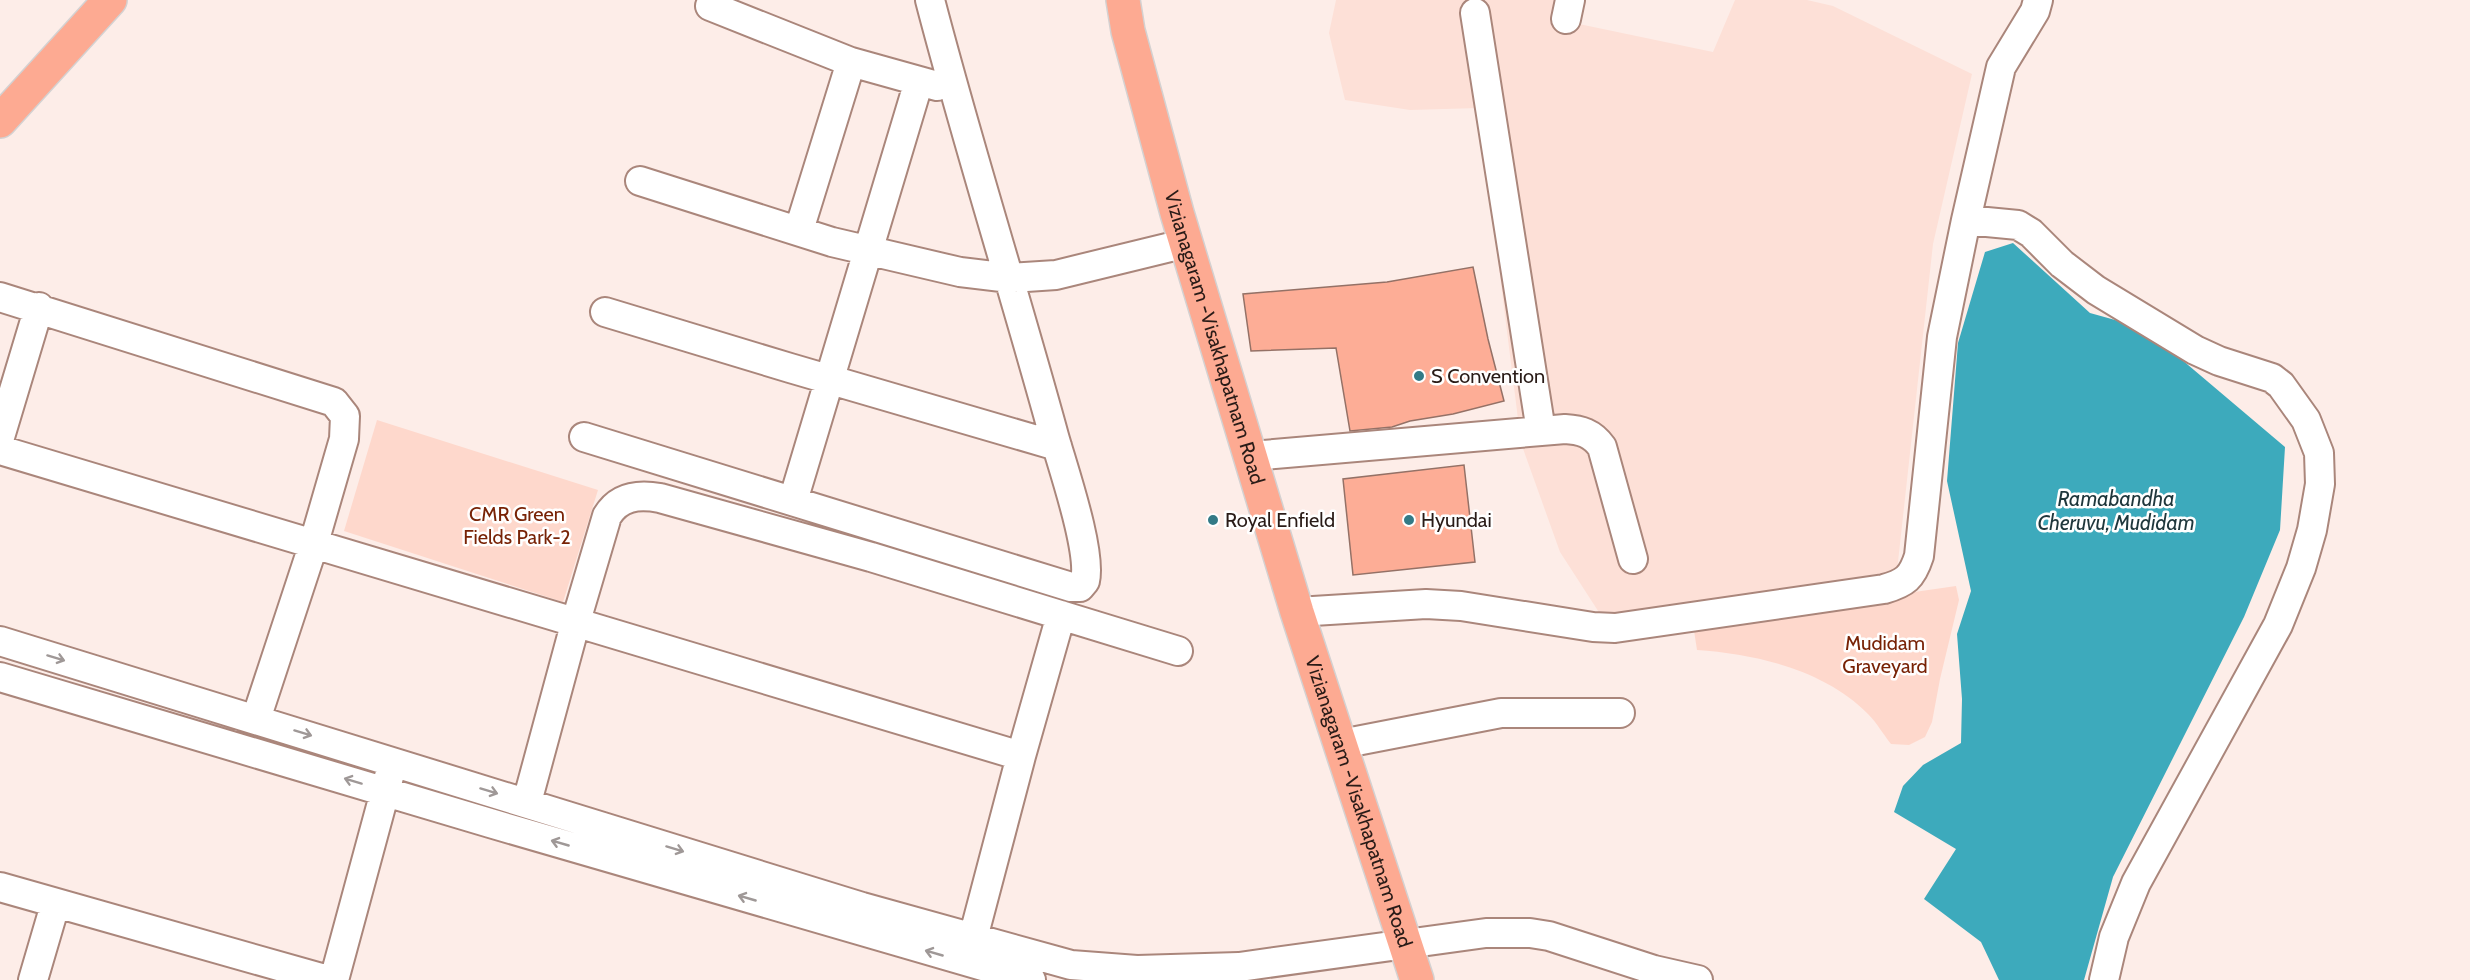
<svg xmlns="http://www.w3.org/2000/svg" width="2470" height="980" font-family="Cabin,sans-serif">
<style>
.built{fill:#fde0d7}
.green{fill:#fed8cc}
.water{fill:#3daabc}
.building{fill:#fdad96;stroke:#947166;stroke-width:1.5}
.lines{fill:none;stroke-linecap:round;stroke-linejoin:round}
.minor-casing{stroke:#aa867b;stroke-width:32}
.major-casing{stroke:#d4d1d1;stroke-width:36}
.minor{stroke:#fff;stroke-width:28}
.major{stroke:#fdaa92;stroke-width:33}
.oneway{stroke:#9f9897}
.poi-dot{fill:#337a86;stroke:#fff;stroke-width:2}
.labels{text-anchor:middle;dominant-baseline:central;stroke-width:5;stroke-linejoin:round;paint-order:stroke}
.street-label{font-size:20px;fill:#291b17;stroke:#fff}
.poi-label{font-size:20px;fill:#291b17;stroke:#fff;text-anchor:start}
.park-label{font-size:20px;fill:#782306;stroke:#fff}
.water-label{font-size:21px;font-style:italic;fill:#1f373c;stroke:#fff}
</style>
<rect width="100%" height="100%" fill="#fdede8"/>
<path class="built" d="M1336,0h222l-3,19 158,33 22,-52h72l26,6 139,68 -39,170 -36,327 -295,46 -42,-65 -39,-109 -42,-335 -69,2 -65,-10 -16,-67z"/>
<path class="green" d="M377,420l221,70 -35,112 -219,-71z
M1956,586l3,14 -19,79 -8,43 -7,15 -16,8 -18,-1c-8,-10 -14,-21 -23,-30 -43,-44 -112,-60 -171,-64l-4,-26z"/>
<path class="water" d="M2013,243l77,70 36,10 55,36 104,88 -5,83 -36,87 -131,260 -29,103h-85l-18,-38 -57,-43 32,-50 -62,-37 9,-26 20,-21 38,-22 1,-44 -5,-65 14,-43 -24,-110 11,-138 27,-91z"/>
<path class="building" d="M1473,267l15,72 16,62 -51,13 -43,7 -18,6 -42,4 -14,-83 -85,3 -8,-57 144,-12z
M1464,465l11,97 -122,13 -10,-96z"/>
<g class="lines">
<defs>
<path id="minor" d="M710,6l141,56 86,24
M1475,13l66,418
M1566,19l4,-19
M640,181l192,61 128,30 50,6 46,-3 131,-32
M1966,220l52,5 13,8 31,31 34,26 99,60 24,11 53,17 9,7 25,35 13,33 1,31 -8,46 -11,38 -23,57 -142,258 -22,54 -10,43
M799,230l52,-168
M0,297l334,105 11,14 -1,23 -31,107 -57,173
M605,312l185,56 267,78
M0,437l39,-130
M584,437l487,150h9l5,-6c7,-29 -22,-113 -31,-145 -40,-146 -86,-290 -124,-436
M0,450c340,104 681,203 1021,306
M1251,456l314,-27c16,1 27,4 37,18l31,112
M793,501l126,-420
M1297,612l129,-8 35,2 132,21 22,1 269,-39c21,-6 28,-11 35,-33l23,-219 24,-117 35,-153 34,-56 3,-11
M0,641l862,266 209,58 66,5 102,-3 247,-34h44l19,3 105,34 44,10
M0,677l490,146 541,157
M1341,744l160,-31h119
M527,802l49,-181 31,-105c12,-20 31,-22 53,-18l211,59 307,94
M0,887l328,93
M968,957l53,-201 40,-141
M33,980l22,-75
M334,980l56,-207"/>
<g id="major">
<path id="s1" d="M1123,0l5,31 49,182 120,399 120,368"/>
<path d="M0,121l110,-121"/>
</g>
</defs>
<use href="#minor" class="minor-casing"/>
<use href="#major" class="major-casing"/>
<use href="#minor" class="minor"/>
<use href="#major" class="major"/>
</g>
<defs><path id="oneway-shaft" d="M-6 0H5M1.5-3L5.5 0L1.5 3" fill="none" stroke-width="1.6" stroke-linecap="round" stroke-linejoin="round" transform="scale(1.5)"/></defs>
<g class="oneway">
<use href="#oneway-shaft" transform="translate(56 658) rotate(17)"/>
<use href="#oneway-shaft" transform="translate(303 733) rotate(17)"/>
<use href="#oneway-shaft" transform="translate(353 781) rotate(-163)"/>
<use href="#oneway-shaft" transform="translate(489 791) rotate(17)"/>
<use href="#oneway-shaft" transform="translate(560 843) rotate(-164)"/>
<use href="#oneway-shaft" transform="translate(675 849) rotate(17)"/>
<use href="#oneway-shaft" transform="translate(747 898) rotate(-164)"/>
<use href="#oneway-shaft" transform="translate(934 953) rotate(-164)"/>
</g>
<g class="poi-dot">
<circle cx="1419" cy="376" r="6"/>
<circle cx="1213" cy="520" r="6"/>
<circle cx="1409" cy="520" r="6"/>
</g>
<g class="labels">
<g class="street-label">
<text stroke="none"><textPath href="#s1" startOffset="350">Vizianagaram -Visakhapatnam Road</textPath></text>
<text stroke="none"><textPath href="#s1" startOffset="836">Vizianagaram -Visakhapatnam Road</textPath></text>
</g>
<g class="poi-label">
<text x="1431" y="376">S Convention</text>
<text x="1225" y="520">Royal Enfield</text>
<text x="1421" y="520">Hyundai</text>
</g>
<g class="park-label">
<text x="517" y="514">CMR Green<tspan x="517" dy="23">Fields Park-2</tspan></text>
<text x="1885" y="643">Mudidam<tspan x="1885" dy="23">Graveyard</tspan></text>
</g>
<g class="water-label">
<text x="2116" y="498">Ramabandha<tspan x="2116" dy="24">Cheruvu, Mudidam</tspan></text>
</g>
</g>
</svg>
